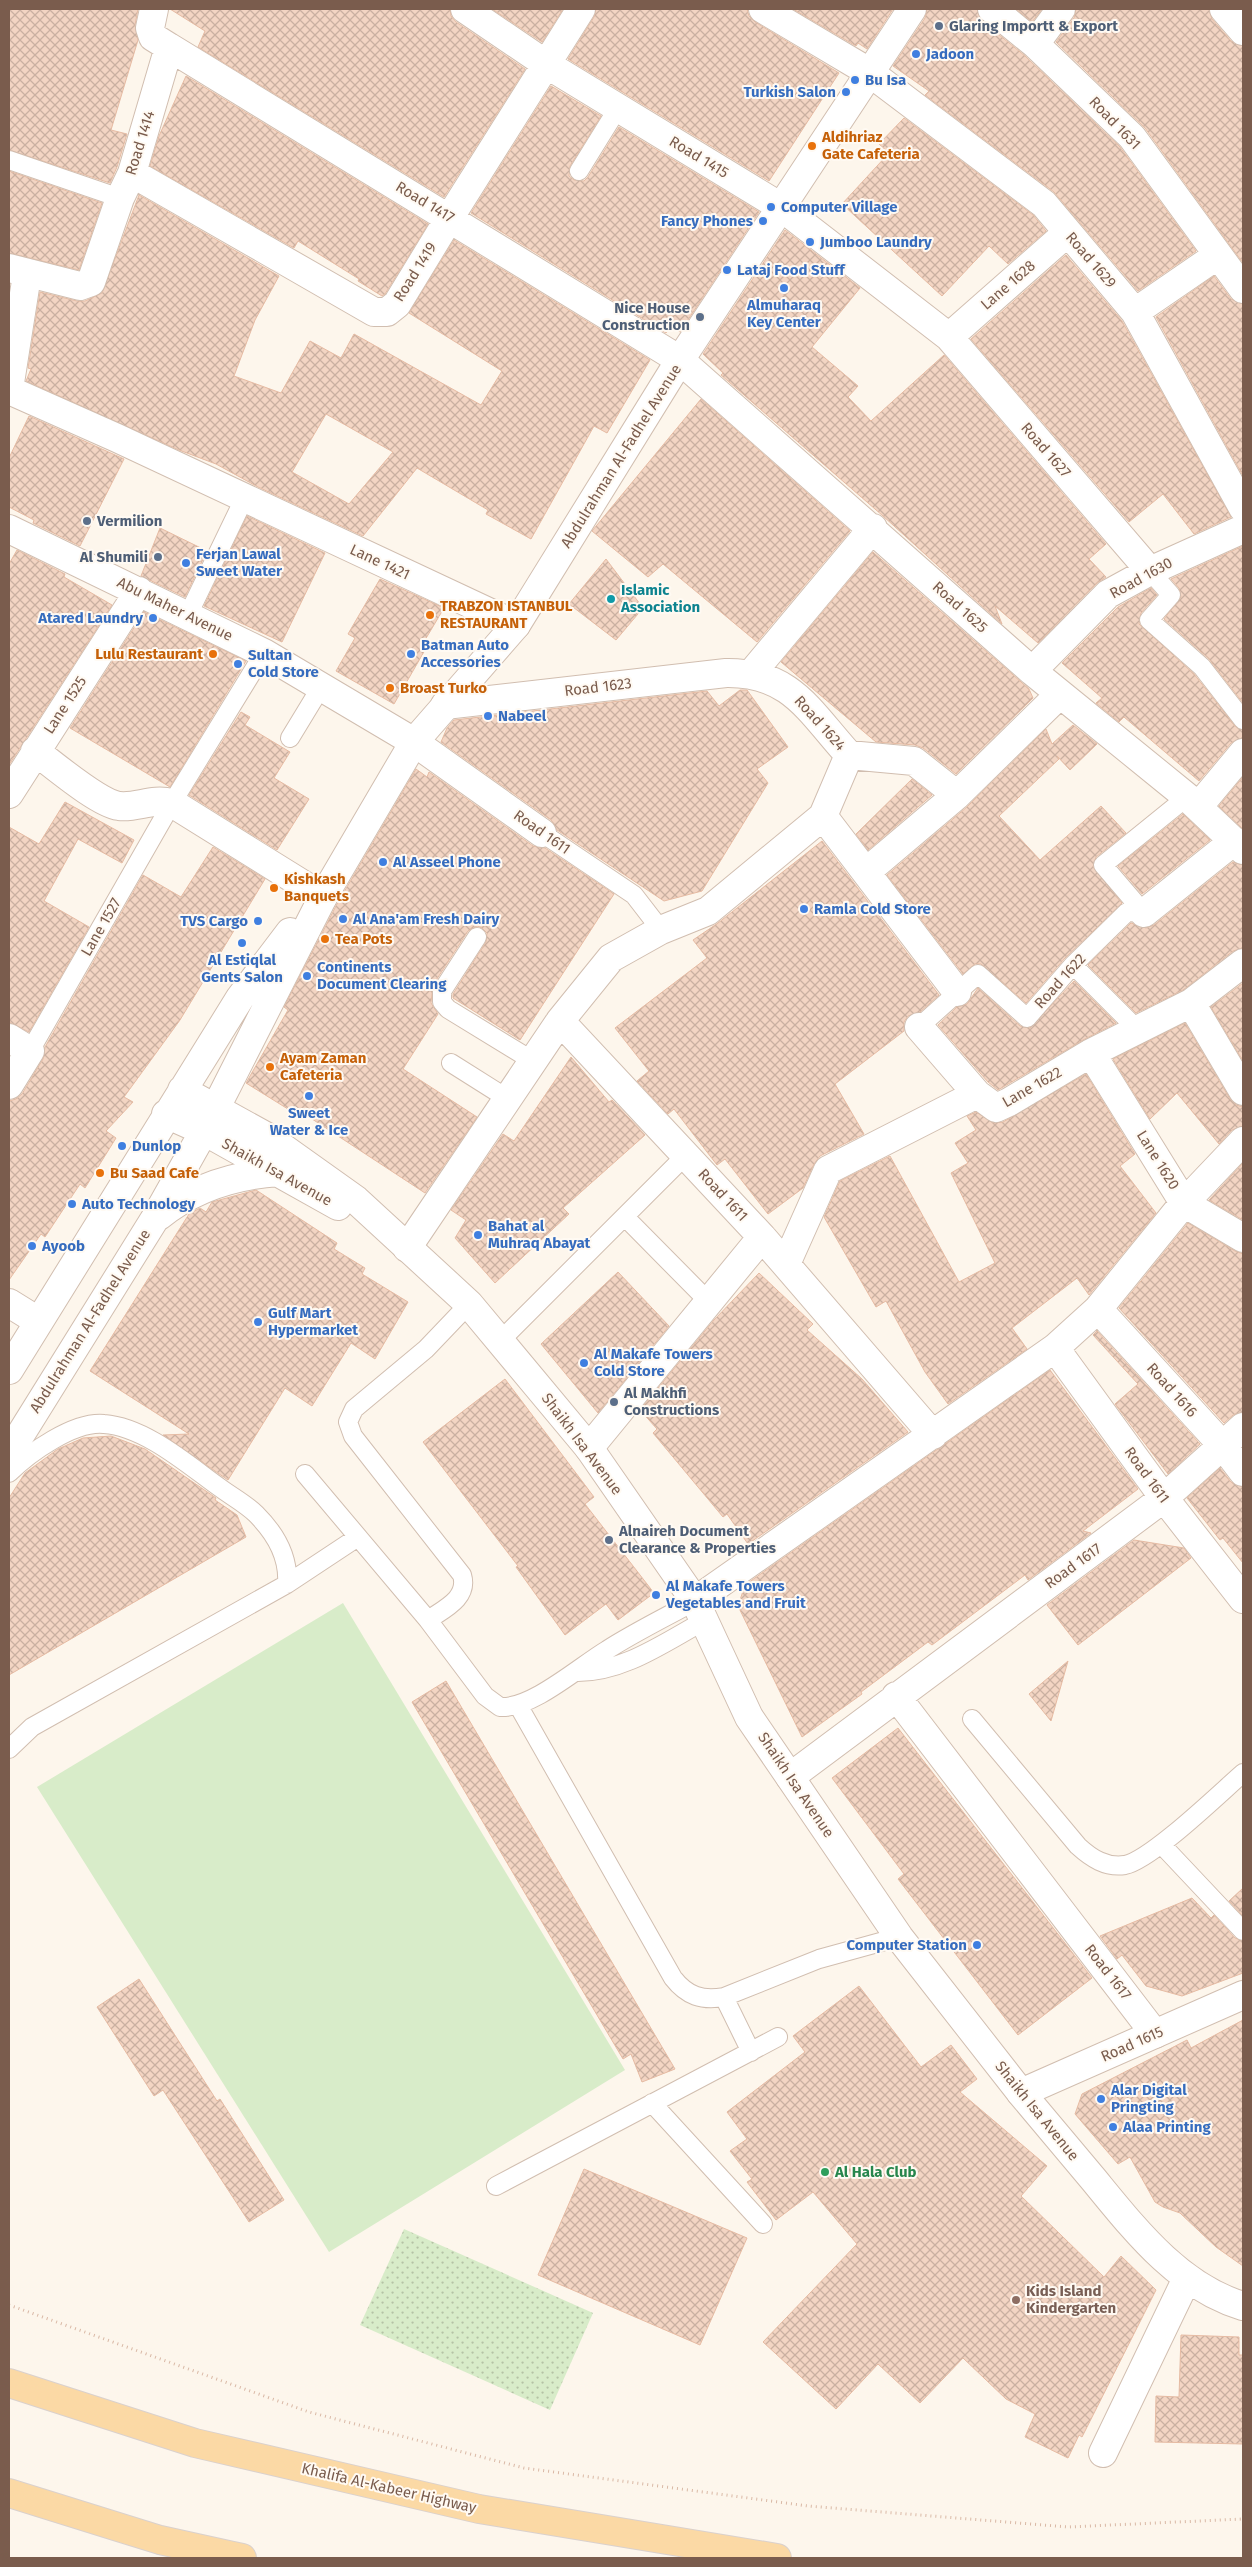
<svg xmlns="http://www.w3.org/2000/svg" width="1252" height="2567" font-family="'Fira Sans',sans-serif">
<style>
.grass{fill:url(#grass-dots)}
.pitch{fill:#d8ecc9}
.building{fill:url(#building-cross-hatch);stroke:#e6bba3;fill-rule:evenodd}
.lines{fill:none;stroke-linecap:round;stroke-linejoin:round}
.service-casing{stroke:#d1beb0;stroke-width:20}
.pedestrian-casing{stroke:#d1beb0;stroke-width:30}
.minor-casing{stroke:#d1beb0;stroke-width:30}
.tertiary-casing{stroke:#d1beb0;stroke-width:30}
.primary-casing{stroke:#dad1cd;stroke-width:30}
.path{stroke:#d9b8a5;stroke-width:3;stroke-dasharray:1 4;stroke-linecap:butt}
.service{stroke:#fff;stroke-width:18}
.pedestrian{stroke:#fff;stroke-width:28}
.minor{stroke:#fff;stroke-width:28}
.tertiary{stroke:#fff;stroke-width:28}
.primary{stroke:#fbd9a5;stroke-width:28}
.service-dot{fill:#5c6f8a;stroke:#fffaf3;stroke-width:2}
.shop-dot{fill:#3f7fe0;stroke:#fffaf3;stroke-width:2}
.food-dot{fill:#e8710a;stroke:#fffaf3;stroke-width:2}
.culture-dot{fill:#0f9aa8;stroke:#fffaf3;stroke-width:2}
.leisure-dot{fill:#2e9e5b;stroke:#fffaf3;stroke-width:2}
.education-dot{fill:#8d6e63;stroke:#fffaf3;stroke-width:2}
.labels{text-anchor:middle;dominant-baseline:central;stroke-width:4;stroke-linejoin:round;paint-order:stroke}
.service-label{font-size:15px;font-weight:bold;fill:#4e5e75;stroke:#fffaf3;text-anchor:start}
.shop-label{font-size:15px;font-weight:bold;fill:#366cbe;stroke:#fffaf3;text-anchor:start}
.street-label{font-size:15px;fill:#7a5c4d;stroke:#fffaf3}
.food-label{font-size:15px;font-weight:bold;fill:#c56008;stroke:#fffaf3;text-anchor:start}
.culture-label{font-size:15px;font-weight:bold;fill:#0d838f;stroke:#fffaf3;text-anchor:start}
.leisure-label{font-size:15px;font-weight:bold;fill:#27864d;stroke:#fffaf3;text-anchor:start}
.education-label{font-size:15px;font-weight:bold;fill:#785e54;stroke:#fffaf3;text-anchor:start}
</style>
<defs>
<pattern id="grass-dots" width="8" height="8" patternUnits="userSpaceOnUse" patternTransform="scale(1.25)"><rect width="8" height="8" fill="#d8ecc9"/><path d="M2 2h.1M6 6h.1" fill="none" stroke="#b4c2a5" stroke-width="1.8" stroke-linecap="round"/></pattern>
<pattern id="building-cross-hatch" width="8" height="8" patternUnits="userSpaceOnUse" patternTransform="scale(1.25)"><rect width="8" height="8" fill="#f3d5c3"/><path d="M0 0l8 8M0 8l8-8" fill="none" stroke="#cab0a1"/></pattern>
</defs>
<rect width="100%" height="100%" fill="#fdf6ec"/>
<path class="grass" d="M404,2229l189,84 -43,97 -190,-85z"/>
<path class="pitch" d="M343,1603l282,467 -296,182 -292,-465z"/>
<path class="building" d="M9,9h129l-3,16 3,15 -27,90 16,4 -10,33 -7,16 -101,-33z
M170,9h280l1,7 5,6 69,47 -81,128 -246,-150 7,-16z
M492,9h71l-21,33z
M596,9h151l2,7 6,6 84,51 -70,108 -201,-122 26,-42z
M793,9h100l-26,40 -9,-6 -2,3z
M927,9h50l5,12 43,35 95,91 76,104 -58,40 -84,-99 -129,-97 4,-4 -36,-25 32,-48z
M1016,9h26l-10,13z
M1076,9h133l3,10 19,22 12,5v217l-98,-135 -89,-86 18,-24z
M186,76l242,148 -43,70 -3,2 -24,-15 1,-2 -61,-38 -4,7 -144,-82 9,-30z
M551,86l50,30 -31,50 -1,10 5,4 10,1 4,-4 31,-50 140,85 -79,120 -9,-7 -5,8 -195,-120z
M904,118l129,97 13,16 -38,33 -19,-18 -47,50 -100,-92 47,-51 -10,-9z
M9,171l93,32 -23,67 -70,-17z
M139,195l140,81 -24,44 -21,56 47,17 29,-52 31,17 13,-24 127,71 21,-34 -93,-58 45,-73 196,120 -43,73 -13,-7 -63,113 -45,-25 2,-4 -71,-42 -54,68 -105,-49 -42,-23 -37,-14 -153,-69 5,-12 -3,-1 12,-76 37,9h8l17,-8zM326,414l67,38 -44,52 -57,-32z
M785,230l75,58 -48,59 46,39 -10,11 23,24 73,-66 162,189 -17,15 17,18 -9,6 -59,60 -43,-37 7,18 -119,-108 -162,-141 2,-2 -20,-19z
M1066,255l56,66 109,196 -37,17 -31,-40 -34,28 -158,-183z
M1214,276l17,23 12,5v172l-87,-159z
M701,399l149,132 -93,111 -94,-78 -15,13 -56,-46z
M29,416l95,43 -44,87 -47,-23 1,-3 -25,-13v-49z
M247,516l78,37 -43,89 -78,-36z
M160,528l47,23 -22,46 -44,-21z
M1243,546v157l-34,-44 -45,-40 17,-22 -2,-9 -8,-9z
M17,550l48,24 -1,3 48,28 -103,160v-201z
M873,552l156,137 4,9 -77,76 -33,-26 -8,-3 -39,-3 -95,-80z
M606,559l37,49 -27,32 -47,-36z
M380,579l64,29 -19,32 4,3 -35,61 -58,-33 19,-33 -7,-4z
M1151,588l6,7 -16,18 -2,11 55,50 41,52 8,4v8l-12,5 -32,38 -75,-64 -5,5 -23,-19 6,-5 -40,-35 56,-56z
M144,612l102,49 -76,126 -100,-59z
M740,690h7l41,57 -31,22 11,14 -66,108 -38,10 -107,-71 -6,-10 -110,-78 6,-14 7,-8 253,-29 12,15z
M241,712l9,5 -5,8 45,27 -16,26 35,21 -32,51 -88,-55z
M1073,725l24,19 -27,26 -13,-14 2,3 -60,57 41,44 61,-54 25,27 -30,24 -3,10 29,36 -57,55 -39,45 -45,-39h-6l-12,10 -76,-99 80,-68 79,-78 6,15z
M416,769l11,8 2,-5 104,74 12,2 69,46 -94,146 -67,-42v-4l33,-52 1,-9 -5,-5 -5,-2 -9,5 -35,54 -2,18 7,11 -35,55 74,48 -52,76 -119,-78 -2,4 -58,-36 42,-73 -4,-3 53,-103z
M1243,777v52l-24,-23z
M912,779l20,16 -64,55 -12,-16z
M65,802l69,38 -12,23 -44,-24 -34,62 45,26 -60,105 -20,-10v-195l30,17z
M1183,814l27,26 -68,54 -24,-28z
M822,841l117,154 -19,17 -12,4 -4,6v9l-69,53 29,50 -44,22 -6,8 -11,24 -35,26 -43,-55 -8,6 -43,-56 -6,5 -31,-33 12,-10 -34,-43 92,-70 -14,-18 25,-17z
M213,847l52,32 -85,141 -56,77 9,5 -27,29 10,7 -31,50 -5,-4 -35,53 -4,-3 -32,46v-179l7,-2 6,-5 21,-35 2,-12 98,-172 38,22z
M1233,862l10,3v83l-10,3 -50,39 -47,23 -48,-48 43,-42 15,5 8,-3z
M1074,981l42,42 -33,17 -85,50 -10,-8 -50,-57 19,-18 10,-3 11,-16 42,38 10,2z
M1243,983v78l-32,-54z
M1185,1023l45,76 6,6 7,2v19l-11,4 -13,14 -42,-51 -27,26 -37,-60z
M571,1057l38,45 3,-2 33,35 -82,73 6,6 -74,69 -40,-45 11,-18 -15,-10 52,-76 11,7z
M1086,1074l49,80 -15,12 36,47 -67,82 -12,-17 -65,50 15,21 -79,55 -23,-32 -39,-71 -10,6 -52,-90 16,-36 50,-25 69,126 36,-19 -44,-90 17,-10 -13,-20 21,-13 -9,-14 9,-4 18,11 9,-1z
M1243,1163v57l-34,-20z
M256,1190l81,53 -3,6 31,19 -3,6 46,28 -33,57 -24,-16 -39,63 -27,-18 -57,92 -65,-45 26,-1 -99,-63 99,-157 11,-6 6,4 6,-10z
M1188,1223l47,28 8,3v158l-10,3 -9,8 -105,-115z
M618,1272l51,54 -71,87 -57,-69z
M759,1273l54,51 -6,6 55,49 46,53 -160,112 -21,-30 -4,3 -70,-84 4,-4 -17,-19 74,-90z
M1097,1331l103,113 -32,30 -53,-70 23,-20 -45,-49z
M1050,1370l88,119 -55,42 8,2 -63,47 -3,-5 -93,70 -4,-3 -67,50 1,2 -60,43 -64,-131 7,-21z
M505,1379l89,118 -9,7 69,89 -36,27 -12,-16 -41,31 -49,-68 2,-1 -95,-124z
M111,1436l34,13 71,49 -1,2 22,15 9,22 -237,138v-177l16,-25 33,-24 25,-11z
M1220,1468l11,14 12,5v76l-20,-25 -3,2 -33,-42z
M1134,1540l50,8 7,10 -113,87 -31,-40z
M1068,1661l-17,60 -22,-27z
M446,1681l229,388 -33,13 -11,-28 -8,5 -211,-357z
M898,1728l194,250 -74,57 -120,-156 6,-5 -72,-96z
M1243,1888v28l-14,-15z
M1192,1898l19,20 3,-3 21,23 8,3v32l-61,23 -36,-10 -24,-31 -5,4 -17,-23z
M139,1979l78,122 3,-2 64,101 -35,22 -86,-132 -9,6 -57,-89z
M859,1986l62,81 30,-22 26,34 -17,13 87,74 -26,30 83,81 17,-21 35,34 -74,147 -3,-2 -11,23 -43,-21 10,-23 -29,-15 -43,-41 -43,45 -42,-39 -42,45 -73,-67 94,-98 -44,-52 -37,28 -29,-38 5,-3 -22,-28 17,-12 -20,-27 78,-60 -12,-16z
M1243,2020v246l-27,-19 -36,-34 -17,-6 -8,-5 -25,-45 -12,7 -43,-50 7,-20 105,-54 4,8z
M584,2169l163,69 -47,107 -162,-70z
M1181,2335l58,2v18h4v89l-88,-2 1,-46 23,1z"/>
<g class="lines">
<defs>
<path id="service" d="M9,160l111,38
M579,171l39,-63
M1150,571l21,24 -22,25 53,47 41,53
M188,615l56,-116
M290,738l31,-51
M542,833l92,62 27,35
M1144,913l-41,-48 84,-68
M477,937l-35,54v11l6,7 85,52
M1073,965l65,65
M919,1027l59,-53 49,44 46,-53 54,-53 17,1
M30,1051l142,-248 92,-150
M451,1063l57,36
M625,1217l84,85
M500,1341l186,-186
M9,1473c20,-20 65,-52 95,-49 41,3 83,40 115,63 12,9 27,17 37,27 19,19 33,43 31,70
M305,1474l123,146 57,76 15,11c32,2 80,-41 107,-57 28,-18 59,-33 88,-49
M428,1620c16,-11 41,-22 34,-45l-109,-139 -5,-14 6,-13 72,-60 43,-45
M578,1672c46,0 87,-30 126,-51
M518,1705l155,273c14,18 29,23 51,19l95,-38 80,-22
M972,1719l106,127c13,12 28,22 47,19 26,-5 95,-72 118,-92
M9,1749l23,-22 255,-143 71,-47
M1161,1844l82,87
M724,1997l27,55
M652,2103l111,121
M496,2186l282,-149"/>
<path id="pedestrian" d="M9,389l18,-114
M9,390l108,48 399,187
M414,742l128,91"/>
<path id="minor" d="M465,9l81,55 235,143 168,130 201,234
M763,9l106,63 175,132 91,108 108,196
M992,9l43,35 97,93 111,152
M1224,9l19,22
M1035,44l26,-35
M169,47l511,313 352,311 155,126 56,53
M132,173l242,139h13l10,-8 53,-87 131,-208
M9,268l71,18 11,-4 29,-84 12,-25 37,-126 -16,-10 -3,-9 4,-19
M1135,312l83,-57
M949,337l118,-104
M9,529l255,124 150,89
M1032,671l76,-77 42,-23 93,-42
M751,674l122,-146
M445,705l281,-32c65,-1 83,38 123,82l65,6 43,34
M35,751c19,14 63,52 84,55 19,2 32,-8 53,-3l151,94
M9,794l130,-203
M1198,807l45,-54
M823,816l134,176
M866,872l91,-77 103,-101
M1144,913l90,-72
M1191,1003l52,88
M560,1021l202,216 171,198
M919,1027l58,67
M9,1038l21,13 -21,34
M1091,1053l93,150 59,35
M407,1248l153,-227 51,-63 50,-28 47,-19 115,-95 26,-61
M786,1264l42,-94 149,-76 19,14 13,-6 82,-49 100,-50 52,-40
M9,1303l29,18
M1098,1309l126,138 19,25
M1055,1348l109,150 79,101
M589,1448l173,-211
M695,1601l360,-253 43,-39 86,-106 59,-62
M896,1696l259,338
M790,1777l374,-279 79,-71
M1021,2093c24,29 49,58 73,87 41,50 85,107 149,126
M1103,2453l84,-175"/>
<path id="tertiary" d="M182,1090l87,48 87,62 113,104 120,144 106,153 54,116 150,220 122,156 222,-98
M166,1114l38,17 134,75
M159,1216c35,-29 75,-41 120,-44
M9,1370l231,-372 50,-66
M9,1453l145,-233 50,-89 119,-234 91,-155 102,-117 164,-265 232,-351"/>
<path id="primary" d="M9,2383l186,60 284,66 298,49
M9,2493l151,47 82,18"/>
</defs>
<use href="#service" class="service-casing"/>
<use href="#pedestrian" class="pedestrian-casing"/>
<use href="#minor" class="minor-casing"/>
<use href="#tertiary" class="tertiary-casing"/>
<use href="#primary" class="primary-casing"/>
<path class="path" d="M9,2305l300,107 215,56 284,38 260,21 175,-8"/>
<use href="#service" class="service"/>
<use href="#pedestrian" class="pedestrian"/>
<use href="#minor" class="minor"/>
<use href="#tertiary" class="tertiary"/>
<use href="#primary" class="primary"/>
</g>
<g class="service-dot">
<circle cx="939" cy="26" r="5"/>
<circle cx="700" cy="317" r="5"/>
<circle cx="87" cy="521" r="5"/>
<circle cx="158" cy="557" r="5"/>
<circle cx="614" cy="1402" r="5"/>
<circle cx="609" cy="1540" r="5"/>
</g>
<g class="shop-dot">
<circle cx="916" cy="54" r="5"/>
<circle cx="855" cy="80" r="5"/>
<circle cx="846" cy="92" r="5"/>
<circle cx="771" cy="207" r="5"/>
<circle cx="763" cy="221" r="5"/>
<circle cx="810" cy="242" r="5"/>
<circle cx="727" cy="270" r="5"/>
<circle cx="784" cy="288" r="5"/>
<circle cx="186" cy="563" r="5"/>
<circle cx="153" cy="618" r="5"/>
<circle cx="411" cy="654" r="5"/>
<circle cx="238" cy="664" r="5"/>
<circle cx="488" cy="716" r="5"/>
<circle cx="383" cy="862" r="5"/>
<circle cx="804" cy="909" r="5"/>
<circle cx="343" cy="919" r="5"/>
<circle cx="258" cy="921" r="5"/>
<circle cx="242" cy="943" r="5"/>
<circle cx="307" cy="976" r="5"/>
<circle cx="309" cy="1096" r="5"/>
<circle cx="122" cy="1146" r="5"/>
<circle cx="72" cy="1204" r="5"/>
<circle cx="478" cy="1235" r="5"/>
<circle cx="32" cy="1246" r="5"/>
<circle cx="258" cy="1322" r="5"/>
<circle cx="584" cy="1363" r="5"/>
<circle cx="656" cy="1595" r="5"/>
<circle cx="977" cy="1945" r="5"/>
<circle cx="1101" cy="2099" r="5"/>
<circle cx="1113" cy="2127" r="5"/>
</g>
<g class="food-dot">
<circle cx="812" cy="146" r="5"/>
<circle cx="430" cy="615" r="5"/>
<circle cx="213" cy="654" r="5"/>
<circle cx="390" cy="688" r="5"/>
<circle cx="274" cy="888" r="5"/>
<circle cx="325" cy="939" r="5"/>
<circle cx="270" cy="1067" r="5"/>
<circle cx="100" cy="1173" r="5"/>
</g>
<circle class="culture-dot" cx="611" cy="599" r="5"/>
<circle class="leisure-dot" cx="825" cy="2172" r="5"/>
<circle class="education-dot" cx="1016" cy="2300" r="5"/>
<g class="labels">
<g class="service-label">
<text x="949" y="26">Glaring Importt &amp; Export</text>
<text x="690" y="308" text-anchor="end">Nice House<tspan x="690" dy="17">Construction</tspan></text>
<text x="97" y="521">Vermilion</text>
<text x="148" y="557" text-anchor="end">Al Shumili</text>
<text x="624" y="1393">Al Makhfi<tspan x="624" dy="17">Constructions</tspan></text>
<text x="619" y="1531">Alnaireh Document<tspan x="619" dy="17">Clearance &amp; Properties</tspan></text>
</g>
<g class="shop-label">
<text x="926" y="54">Jadoon</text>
<text x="865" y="80">Bu Isa</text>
<text x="836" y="92" text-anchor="end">Turkish Salon</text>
<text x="781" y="207">Computer Village</text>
<text x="753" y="221" text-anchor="end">Fancy Phones</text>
<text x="820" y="242">Jumboo Laundry</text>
<text x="737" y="270">Lataj Food Stuff</text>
<text x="784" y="305" text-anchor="middle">Almuharaq<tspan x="784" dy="17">Key Center</tspan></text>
<text x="196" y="554">Ferjan Lawal<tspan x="196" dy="17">Sweet Water</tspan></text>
<text x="143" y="618" text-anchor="end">Atared Laundry</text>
<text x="421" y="645">Batman Auto<tspan x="421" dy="17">Accessories</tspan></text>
<text x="248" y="655">Sultan<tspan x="248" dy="17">Cold Store</tspan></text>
<text x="498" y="716">Nabeel</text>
<text x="393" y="862">Al Asseel Phone</text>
<text x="814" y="909">Ramla Cold Store</text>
<text x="353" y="919">Al Ana'am Fresh Dairy</text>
<text x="248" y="921" text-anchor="end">TVS Cargo</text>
<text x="242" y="960" text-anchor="middle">Al Estiqlal<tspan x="242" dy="17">Gents Salon</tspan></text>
<text x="317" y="967">Continents<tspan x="317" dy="17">Document Clearing</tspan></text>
<text x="309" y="1113" text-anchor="middle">Sweet<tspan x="309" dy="17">Water &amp; Ice</tspan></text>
<text x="132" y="1146">Dunlop</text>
<text x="82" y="1204">Auto Technology</text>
<text x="488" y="1226">Bahat al<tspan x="488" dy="17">Muhraq Abayat</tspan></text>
<text x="42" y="1246">Ayoob</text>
<text x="268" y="1313">Gulf Mart<tspan x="268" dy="17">Hypermarket</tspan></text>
<text x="594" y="1354">Al Makafe Towers<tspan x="594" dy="17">Cold Store</tspan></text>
<text x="666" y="1586">Al Makafe Towers<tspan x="666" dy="17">Vegetables and Fruit</tspan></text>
<text x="967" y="1945" text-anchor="end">Computer Station</text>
<text x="1111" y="2090">Alar Digital<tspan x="1111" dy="17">Pringting</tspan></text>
<text x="1123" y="2127">Alaa Printing</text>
</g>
<g class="street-label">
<text transform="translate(1115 123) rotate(46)">Road 1631</text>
<text transform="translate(140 143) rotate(-73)">Road 1414</text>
<text transform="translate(699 157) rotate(31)">Road 1415</text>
<text transform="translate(425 202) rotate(31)">Road 1417</text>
<text transform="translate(1091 260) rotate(49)">Road 1629</text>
<text transform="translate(415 272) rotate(-58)">Road 1419</text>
<text transform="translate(1008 285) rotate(-41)">Lane 1628</text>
<text transform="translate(1046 450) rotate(49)">Road 1627</text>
<text transform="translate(621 456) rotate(-58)">Abdulrahman Al-Fadhel Avenue</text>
<text transform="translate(380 562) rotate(25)">Lane 1421</text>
<text transform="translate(1141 578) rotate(-29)">Road 1630</text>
<text transform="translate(960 607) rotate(42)">Road 1625</text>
<text transform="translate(175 609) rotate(26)">Abu Maher Avenue</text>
<text transform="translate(598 687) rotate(-7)">Road 1623</text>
<text transform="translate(65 705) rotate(-57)">Lane 1525</text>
<text transform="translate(820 723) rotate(48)">Road 1624</text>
<text transform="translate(542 832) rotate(35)">Road 1611</text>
<text transform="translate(101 927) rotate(-60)">Lane 1527</text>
<text transform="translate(1060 981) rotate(-48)">Road 1622</text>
<text transform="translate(1032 1087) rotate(-30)">Lane 1622</text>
<text transform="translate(1158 1160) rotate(58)">Lane 1620</text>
<text transform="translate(277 1172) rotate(29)">Shaikh Isa Avenue</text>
<text transform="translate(723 1195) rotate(47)">Road 1611</text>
<text transform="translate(90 1321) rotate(-58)">Abdulrahman Al-Fadhel Avenue</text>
<text transform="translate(1172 1390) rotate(48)">Road 1616</text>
<text transform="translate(582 1444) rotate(53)">Shaikh Isa Avenue</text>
<text transform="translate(1147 1475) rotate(54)">Road 1611</text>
<text transform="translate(1073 1566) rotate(-36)">Road 1617</text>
<text transform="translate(796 1785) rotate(56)">Shaikh Isa Avenue</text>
<text transform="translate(1108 1972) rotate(52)">Road 1617</text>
<text transform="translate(1132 2044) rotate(-24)">Road 1615</text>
<text transform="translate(1037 2111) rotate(51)">Shaikh Isa Avenue</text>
<text transform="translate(389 2488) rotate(13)">Khalifa Al-Kabeer Highway</text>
</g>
<g class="food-label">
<text x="822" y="137">Aldihriaz<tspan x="822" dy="17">Gate Cafeteria</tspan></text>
<text x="440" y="606">TRABZON ISTANBUL<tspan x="440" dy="17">RESTAURANT</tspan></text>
<text x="203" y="654" text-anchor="end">Lulu Restaurant</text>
<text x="400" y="688">Broast Turko</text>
<text x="284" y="879">Kishkash<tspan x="284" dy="17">Banquets</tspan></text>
<text x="335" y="939">Tea Pots</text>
<text x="280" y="1058">Ayam Zaman<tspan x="280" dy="17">Cafeteria</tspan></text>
<text x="110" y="1173">Bu Saad Cafe</text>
</g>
<g class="culture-label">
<text x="621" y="590">Islamic<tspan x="621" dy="17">Association</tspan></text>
</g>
<g class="leisure-label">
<text x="835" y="2172">Al Hala Club</text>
</g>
<g class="education-label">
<text x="1026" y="2291">Kids Island<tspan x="1026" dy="17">Kindergarten</tspan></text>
</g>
</g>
<rect width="1252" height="2567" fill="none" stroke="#7a5c4d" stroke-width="20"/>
</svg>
